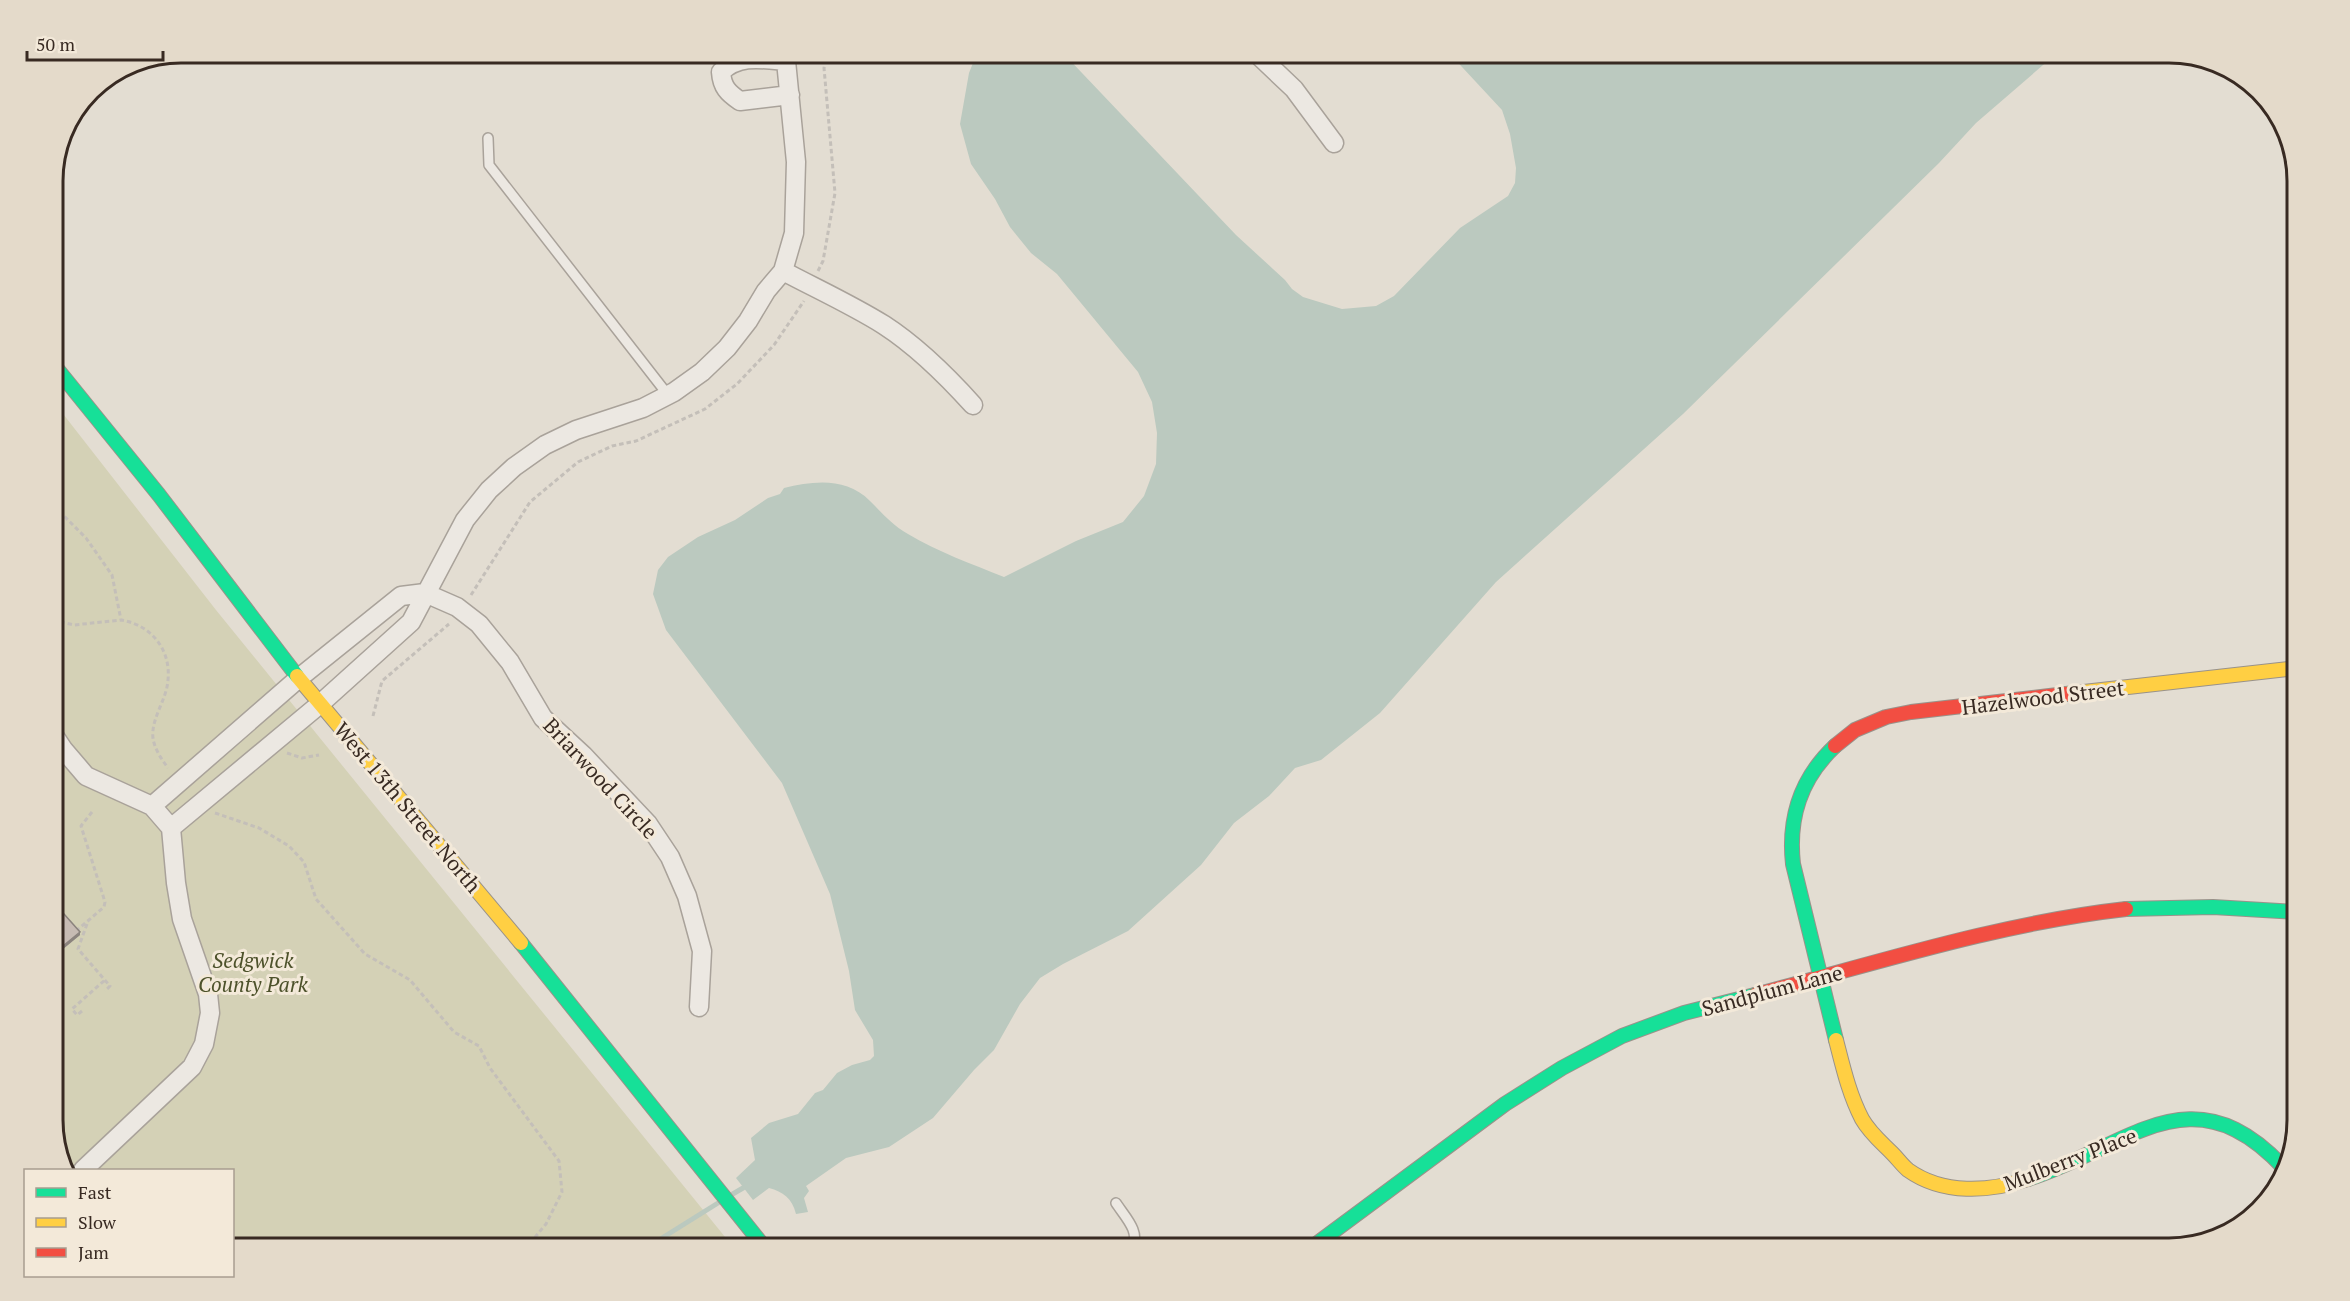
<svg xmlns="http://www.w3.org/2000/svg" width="2350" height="1301" font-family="'PT Serif',serif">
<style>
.green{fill:#d4d1b6}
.water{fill:#bbc9bf}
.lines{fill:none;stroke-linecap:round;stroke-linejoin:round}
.stream{stroke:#bbc9bf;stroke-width:5}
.lane-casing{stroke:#a9a29a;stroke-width:12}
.street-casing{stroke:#a9a29a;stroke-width:21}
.fast-casing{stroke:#99928a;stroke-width:16}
.slow-casing{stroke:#99928a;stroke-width:16}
.jam-casing{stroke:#99928a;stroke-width:16}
.path{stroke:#c4bfb9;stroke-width:3;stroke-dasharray:4.5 3;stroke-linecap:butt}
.lane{stroke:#ece8e2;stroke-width:9}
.street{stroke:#ece8e2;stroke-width:18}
.fast{stroke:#16e098;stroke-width:14}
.slow{stroke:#ffcf43;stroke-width:14}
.jam{stroke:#f24e42;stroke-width:14}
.wall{fill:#aba19a}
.shaded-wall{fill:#8b837d}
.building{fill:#c7bbb3;stroke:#8b837d;stroke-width:1.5}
.labels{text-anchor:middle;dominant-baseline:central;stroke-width:6;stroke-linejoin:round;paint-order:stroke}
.street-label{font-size:21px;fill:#382a22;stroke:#f3e9d9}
.park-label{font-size:21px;font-style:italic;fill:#4d522b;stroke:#f3e9d9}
.rim{fill:none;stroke:#382a22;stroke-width:3}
</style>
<rect width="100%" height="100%" fill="#e3ddd2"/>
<path class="green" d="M53,401l163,209 518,638h-501l-1,-78h-165l-14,-41z"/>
<path class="water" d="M977,53h86l173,182 49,45 7,9 11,8 39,12 34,-3 18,-10 66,-68 48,-32 7,-13 1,-15 -6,-34 -8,-24 -53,-57h608l-81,70 -37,40 -256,251 -187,168 -116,131 -59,47 -26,8 -26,28 -35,27 -33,42 -73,66 -65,33 -23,14 -20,26 -26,46 -20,20 -41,48 -44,29 -43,11 -40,28 3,5 -5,7 4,14 -12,2c-4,-16 -13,-22 -27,-26l-16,12 -17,-22 19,-18 -4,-22 18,-15 29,-9 17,-21 8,-3 14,-17 15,-8 18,-5 4,-4 -1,-16 -18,-30 -6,-39 -19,-77 -48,-111 -116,-153 -13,-36 5,-24 10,-13 30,-20 37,-17 33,-22 12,-4 4,-6c30,-7 62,-11 86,13 13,13 21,23 38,33 30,18 64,30 96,43l72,-36 47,-19 21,-26 12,-32 1,-31 -5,-31 -14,-30 -81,-98 -26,-21 -21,-26 -15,-28 -24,-35 -11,-40 9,-51z"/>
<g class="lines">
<path class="stream" d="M731,1195l12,-7
M646,1248l72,-45"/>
<defs>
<path id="lane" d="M488,138l1,27 179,230
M1116,1203c9,14 25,29 16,45"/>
<path id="street" d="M1255,52l39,37 40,54
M786,61c-23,-2 -48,-7 -65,11 1,15 7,21 19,29l50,-6
M783,271c34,18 69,34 101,54 34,22 62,50 89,80
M53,734l10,15 23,27 66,30 19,22 5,55 6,36 26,75 2,19 -6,31 -12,23 -109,103
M152,806l147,-128 102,-82 24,-3 32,14 22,17 31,38 33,56 40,37 65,69 22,33 17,39 15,55 -3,56
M171,828l149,-124 91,-82 54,-102 24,-30 25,-23 31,-22 31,-15 67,-22 31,-16 28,-20 25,-24 21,-27 18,-30 17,-20 11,-38 2,-71 -10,-101 3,-9"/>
<path id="fast" d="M53,364l106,131 138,181
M1835,746c-35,33 -47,72 -42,118l43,176
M2126,909l87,-2 84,5
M521,943l244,305
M2028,1179c101,-32 164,-111 257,-10
M1311,1248l194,-144 57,-36 60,-32 62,-23 71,-18"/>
<path id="slow" d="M297,676l224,267
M2066,694l231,-26
M1836,1040c7,27 13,54 26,79 8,14 19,23 30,34 6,6 10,12 16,17 35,25 81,22 120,9"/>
<path id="jam" d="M1835,746l20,-16 31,-13 25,-5 155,-18
M1755,995c121,-32 246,-72 371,-86"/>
</defs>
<use href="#lane" class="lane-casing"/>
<use href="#street" class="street-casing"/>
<use href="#fast" class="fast-casing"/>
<use href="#slow" class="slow-casing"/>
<use href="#jam" class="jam-casing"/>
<path class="path" d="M818,271l5,-10 12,-68 -11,-125 3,-16
M53,507l5,3 28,28 26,37 9,45c30,5 50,29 47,60 -1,17 -13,33 -15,50 -2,14 7,27 15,38
M471,595l59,-93 48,-40 34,-16 24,-5 69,-32 32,-25 37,-39 30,-44
M53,620l21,5 47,-5
M373,716l9,-35 67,-57
M287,753l15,5 17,-3
M215,813l44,15 30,18 15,16 12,37 49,55 45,26 44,52 25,14 11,22 69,93 3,31 -16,32 -20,24
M87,924l-9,25 32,37 -5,5
M76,931l28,-24 1,-5 -24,-76 11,-14
M82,1011l-5,4 -5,-6 33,-29"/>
<use href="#lane" class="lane"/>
<use href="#street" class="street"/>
<use href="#fast" class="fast"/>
<use href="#slow" class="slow"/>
<use href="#jam" class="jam"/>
</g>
<path class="wall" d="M53,924l27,11 -17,14 -10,-12z"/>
<path class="shaded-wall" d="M80,932v3l-17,14v-3z"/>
<path class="building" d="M64,914l16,18 -17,14 -10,-13v-9z"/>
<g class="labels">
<g class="street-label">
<text transform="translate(2043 697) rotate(-7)">Hazelwood Street</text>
<text transform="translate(601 778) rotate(47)">Briarwood Circle</text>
<text transform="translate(408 807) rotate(50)">West 13th Street North</text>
<text transform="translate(1772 990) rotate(-15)">Sandplum Lane</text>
<text transform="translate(2070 1159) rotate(-21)">Mulberry Place</text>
</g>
<g class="park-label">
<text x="253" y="960">Sedgwick<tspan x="253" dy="24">County Park</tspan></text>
</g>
</g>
<path d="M0 0H2350V1301H0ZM181 63H2169A118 118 0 0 1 2287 181V1120A118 118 0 0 1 2169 1238H181A118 118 0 0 1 63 1120V181A118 118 0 0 1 181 63Z" fill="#e4daca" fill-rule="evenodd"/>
<path class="rim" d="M181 63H2169A118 118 0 0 1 2287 181V1120A118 118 0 0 1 2169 1238H181A118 118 0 0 1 63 1120V181A118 118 0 0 1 181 63Z"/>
<rect x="24" y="1169" width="210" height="108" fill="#f3e9d9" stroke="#a89d90" stroke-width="1.5"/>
<rect x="36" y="1188" width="30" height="9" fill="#16e098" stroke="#a89d90" stroke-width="1.5"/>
<text x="78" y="1199" font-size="18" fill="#382a22">Fast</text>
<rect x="36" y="1218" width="30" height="9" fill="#ffcf43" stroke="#a89d90" stroke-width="1.5"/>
<text x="78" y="1229" font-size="18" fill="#382a22">Slow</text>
<rect x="36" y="1248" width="30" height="9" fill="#f24e42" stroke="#a89d90" stroke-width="1.5"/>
<text x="78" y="1259" font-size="18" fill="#382a22">Jam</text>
<path d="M27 51v9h136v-9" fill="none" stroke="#382a22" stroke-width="3"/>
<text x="36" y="51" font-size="18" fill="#382a22" stroke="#f3e9d9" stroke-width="4.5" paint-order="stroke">50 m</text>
</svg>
